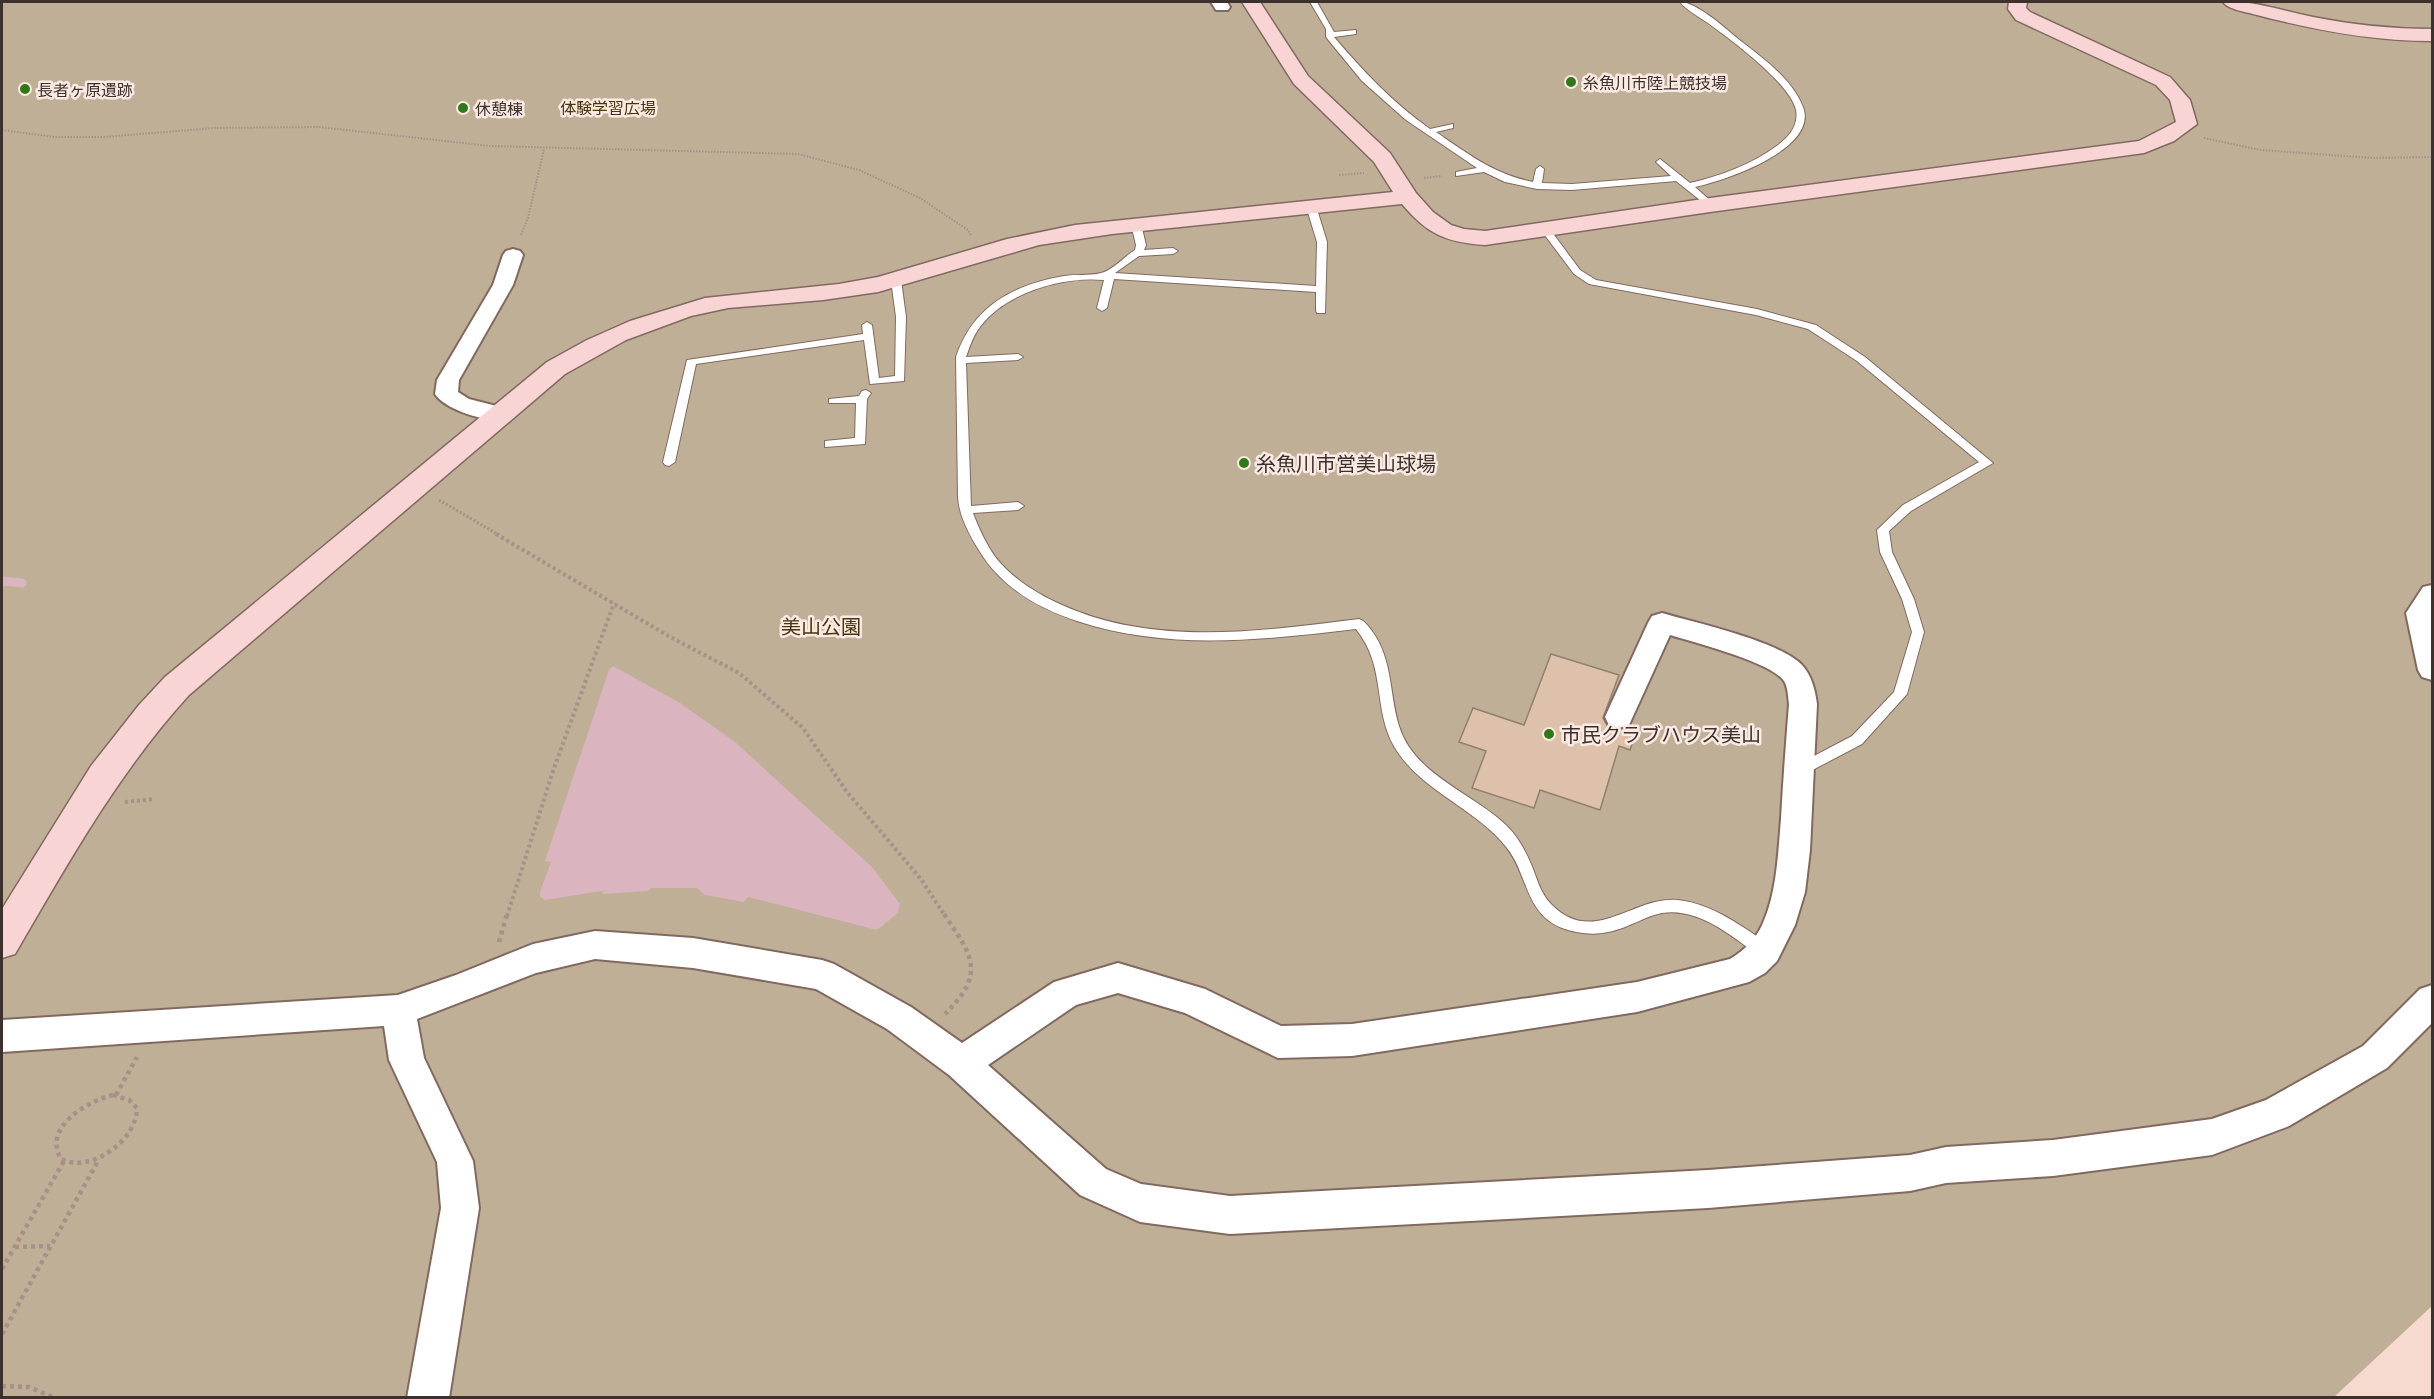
<svg xmlns="http://www.w3.org/2000/svg" width="2434" height="1399" font-family="Barlow,'Noto Sans JP',sans-serif">
<style>
.green{fill:#bfaf97}
.water{fill:#dab4be}
.lines{fill:none;stroke-linecap:round;stroke-linejoin:round}
.stream{stroke:#dab4be;stroke-width:9}
.building{fill:#dec1ab;stroke:#937f6e;stroke-width:1.5}
.lane-casing{stroke:#826960;stroke-width:2}
.street-casing{stroke:#826960;stroke-width:4}
.secondary-casing{stroke:#826960;stroke-width:3}
.path-far3{stroke:#a69189;stroke-width:2;stroke-dasharray:1.5 1.5;stroke-linecap:butt}
.path-far2{stroke:#a69189;stroke-width:3;stroke-dasharray:2 2;stroke-linecap:butt}
.path-far1{stroke:#a69189;stroke-width:4;stroke-dasharray:3 3;stroke-linecap:butt}
.path{stroke:#a69189;stroke-width:4.5;stroke-dasharray:4 4;stroke-linecap:butt}
.lane{fill:#fff;fill-rule:evenodd}
.street{fill:#fff;fill-rule:evenodd}
.secondary{fill:#f8d4d5;fill-rule:evenodd}
.poi-dot{fill:#31781b;stroke:#fbeae3;stroke-width:2}
.labels{text-anchor:middle;dominant-baseline:central;stroke-width:5;stroke-linejoin:round;paint-order:stroke}
.far-poi-label{font-size:16px;fill:#3c312d;stroke:#fbeae3;text-anchor:start}
.far-park-label{font-size:16px;fill:#48340d;stroke:#fbeae3}
.poi-label{font-size:20px;fill:#3c312d;stroke:#fbeae3;text-anchor:start}
.park-label{font-size:20px;fill:#48340d;stroke:#fbeae3}
</style>
<rect width="100%" height="100%" fill="#f7dacf"/>
<path class="green" d="M2,2h2430v1304l-98,91 -2332,1z"/>
<path class="water" d="M613,666l67,37 55,39 137,125 28,37 -2,9 -21,17 -129,-33 -4,5 -39,-7 -8,-7h-46l-3,3 -45,3 -1,-3 -57,9 -5,-3v-5l11,-30 -6,-1 64,-191z"/>
<g class="lines">
<path class="stream" d="M2,581l20,2"/>
</g>
<path class="building" d="M1551,654l68,21 -16,43 5,9 10,3 13,-4 6,2 -7,22 -11,-4 -19,64 -60,-20 -6,18 -62,-20 14,-37 -27,-9 14,-34 51,17z"/>
<g class="lines">
<defs>
<path id="lane" d="M1310,2h7l17,30 22,-2v4l-22,3c29,34 59,66 96,92l23,-5v4l-17,4c32,22 58,42 97,50l3,-13 4,-3 4,3 -2,14 30,1 99,-8 -15,-14 4,-3 30,24c30,-7 63,-19 88,-38 11,-8 21,-20 18,-35 -6,-27 -65,-70 -88,-87 -9,-6 -22,-13 -28,-21 16,0 44,25 57,36 23,18 55,40 66,69 16,42 -79,74 -108,80l18,16 2,2 -5,3 -34,-27 -104,9 -35,-1 -32,-7 -21,-10 -28,4v-4l21,-4 -71,-48 -44,-39 -36,-44v-8z
M1311,203l5,3 11,36 -2,71h-8l-1,-2v-19l-202,-13 -7,29 -5,3 -5,-3 7,-28c-40,-4 -98,12 -124,47 -7,9 -10,19 -14,30l52,-3 5,3 -5,3 -52,3 5,143 47,-4 6,4 -6,4 -45,3c6,16 13,31 23,45 17,21 41,36 66,47 93,42 199,26 297,14 6,2 9,7 13,12 21,29 17,62 27,95 15,49 74,67 108,100 11,11 18,24 24,38 6,14 9,29 20,40 42,44 83,-9 127,-4 35,4 65,27 93,46l2,5 -2,5 -6,2 -6,-2c-27,-20 -61,-49 -97,-43 -11,2 -20,7 -30,11 -24,11 -45,13 -70,4 -37,-14 -34,-54 -55,-80 -31,-40 -85,-56 -112,-100 -23,-39 -8,-81 -39,-119 -94,11 -188,22 -279,-8 -36,-12 -71,-31 -93,-63 -12,-18 -25,-40 -26,-61l-2,-140c17,-51 57,-72 108,-81 12,-2 25,0 37,-3 11,-2 24,-17 34,-23l1,-5 -5,-21 5,-3 5,3 5,21 -2,5 29,-2 5,3 -5,3 -34,2 -24,17 201,13 1,-44 -11,-36z
M1546,227l3,1 31,42 16,10 161,29 59,16 49,32 128,106 -82,48 -22,20 3,21 22,47 10,33 -17,62 -45,50 -57,30h-10l-2,-4 2,-4 57,-30 42,-44 18,-60 -10,-33 -22,-47 -3,-22 26,-25 76,-43 -122,-101 -49,-32 -52,-14 -167,-31 -15,-10 -33,-44z
M896,277l5,3 5,37 -2,64 -34,3 -6,-44 -168,24 -21,98 -6,4 -4,-1 -2,-3 24,-102 176,-26 -1,-9 5,-3 5,3 7,53 16,-2 1,-59 -5,-37z
M866,390l5,3 -4,6 -2,45 -40,3v-6l30,-3 1,-35h-27v-4l30,-3 3,-5z"/>
<path id="street" d="M1211,2h16l3,5 -2,3h-12z
M513,249l7,2 3,4 -10,30 -54,95 -1,12 11,7 39,10 4,5 -4,5c-18,5 -63,-9 -73,-25l2,-14 56,-95 10,-30 3,-4z
M2432,585v95l-10,-3 -4,-7 -12,-57 17,-26z
M1662,613c34,10 117,28 140,52 10,11 13,25 15,39l-7,146 -5,42 -10,33 -18,36 -12,12 -16,9 -112,30 -285,44 -74,2 -93,-45 -67,-20 -42,12 -88,60 118,104 35,15 89,12 478,-26 202,-15 36,-8 107,-7 159,-21 54,-19 97,-54 57,-57 12,-4v38l-45,45 -98,58 -77,29 -159,21 -107,7 -36,8 -202,17 -478,26 -90,-12 -60,-27 -131,-120 -62,-46 -71,-40 -123,-21 -98,-9 -59,14 -119,46 7,39 49,103 6,47 -30,190h-42l34,-190 -4,-46 -48,-102 -5,-34 -382,26v-32l396,-25 58,-20 77,-31 62,-13 98,7 129,22 12,4 77,43 51,36 92,-61 64,-19 87,26 76,37 71,-2 285,-42 93,-23c15,-9 26,-20 33,-36 14,-32 15,-70 18,-104 2,-38 5,-77 8,-115 -1,-7 -1,-17 -5,-23 -13,-19 -91,-39 -114,-46l-41,90 -10,3 -10,-3 -4,-8 43,-94 4,-7z"/>
<path id="secondary" d="M1242,2h18l48,74 82,77 26,40 17,19 18,13 13,4 21,2 225,-33 429,-57 37,-19 -6,-22 -14,-15 -140,-65 -8,-11 1,-7h18l-1,6 4,4 140,65 20,23 7,24 -23,17 -30,12 -434,59 -225,33c-39,-3 -57,-10 -83,-41l-290,30 -73,11 -161,47 -55,8 -95,8 -37,8 -65,24 -61,34 -376,321c-71,78 -121,168 -174,259l-13,4v-49l89,-143 48,-61 26,-28 382,-315 40,-22 43,-19 75,-23 134,-14 39,-7 129,-38 68,-14 318,-33 -19,-30 -80,-78z
M2223,2c30,-2 60,9 90,15 40,8 79,12 119,12v12c-59,0 -117,-11 -175,-26 -10,-3 -28,-5 -34,-13z"/>
</defs>
<use href="#lane" class="lane-casing"/>
<use href="#street" class="street-casing"/>
<use href="#secondary" class="secondary-casing"/>
<path class="path-far3" d="M2,130l52,7h50l110,-9 105,-1 171,19 308,8 61,16 61,28 48,32 3,5
M2204,138l56,12 113,8 59,-1
M1339,175l25,-2
M1424,178l17,-2
M521,235l7,-17 16,-69"/>
<path class="path-far2" d="M439,500l60,35"/>
<path class="path-far1" d="M496,534l176,104 67,35 64,55 44,64 74,87 24,37
M125,802l29,-3
M507,916l46,-145 61,-168"/>
<path class="path" d="M944,914c29,43 42,59 1,100
M499,942l8,-28
M113,1095l16,5 8,8c0,32 -46,66 -76,51 -19,-32 27,-58 52,-64z
M116,1095l21,-38
M15,1247l35,-1
M2,1269l62,-108
M2,1334l97,-175
M2,1386l27,1 26,11"/>
<use href="#lane" class="lane"/>
<use href="#street" class="street"/>
<use href="#secondary" class="secondary"/>
</g>
<g class="poi-dot">
<circle cx="1571" cy="82" r="6"/>
<circle cx="25" cy="89" r="6"/>
<circle cx="463" cy="108" r="6"/>
<circle cx="1244" cy="463" r="6"/>
<circle cx="1549" cy="734" r="6"/>
</g>
<g class="labels">
<g class="far-poi-label">
<text x="1583" y="82">糸魚川市陸上競技場</text>
<text x="37" y="89">長者ヶ原遺跡</text>
<text x="475" y="108">休憩棟</text>
</g>
<g class="far-park-label">
<text x="608" y="107">体験学習広場</text>
</g>
<g class="poi-label">
<text x="1256" y="463">糸魚川市営美山球場</text>
<text x="1561" y="734">市民クラブハウス美山</text>
</g>
<g class="park-label">
<text x="821" y="626">美山公園</text>
</g>
</g>
<rect width="2434" height="1399" fill="none" stroke="#3c312d" stroke-width="6"/>
</svg>
